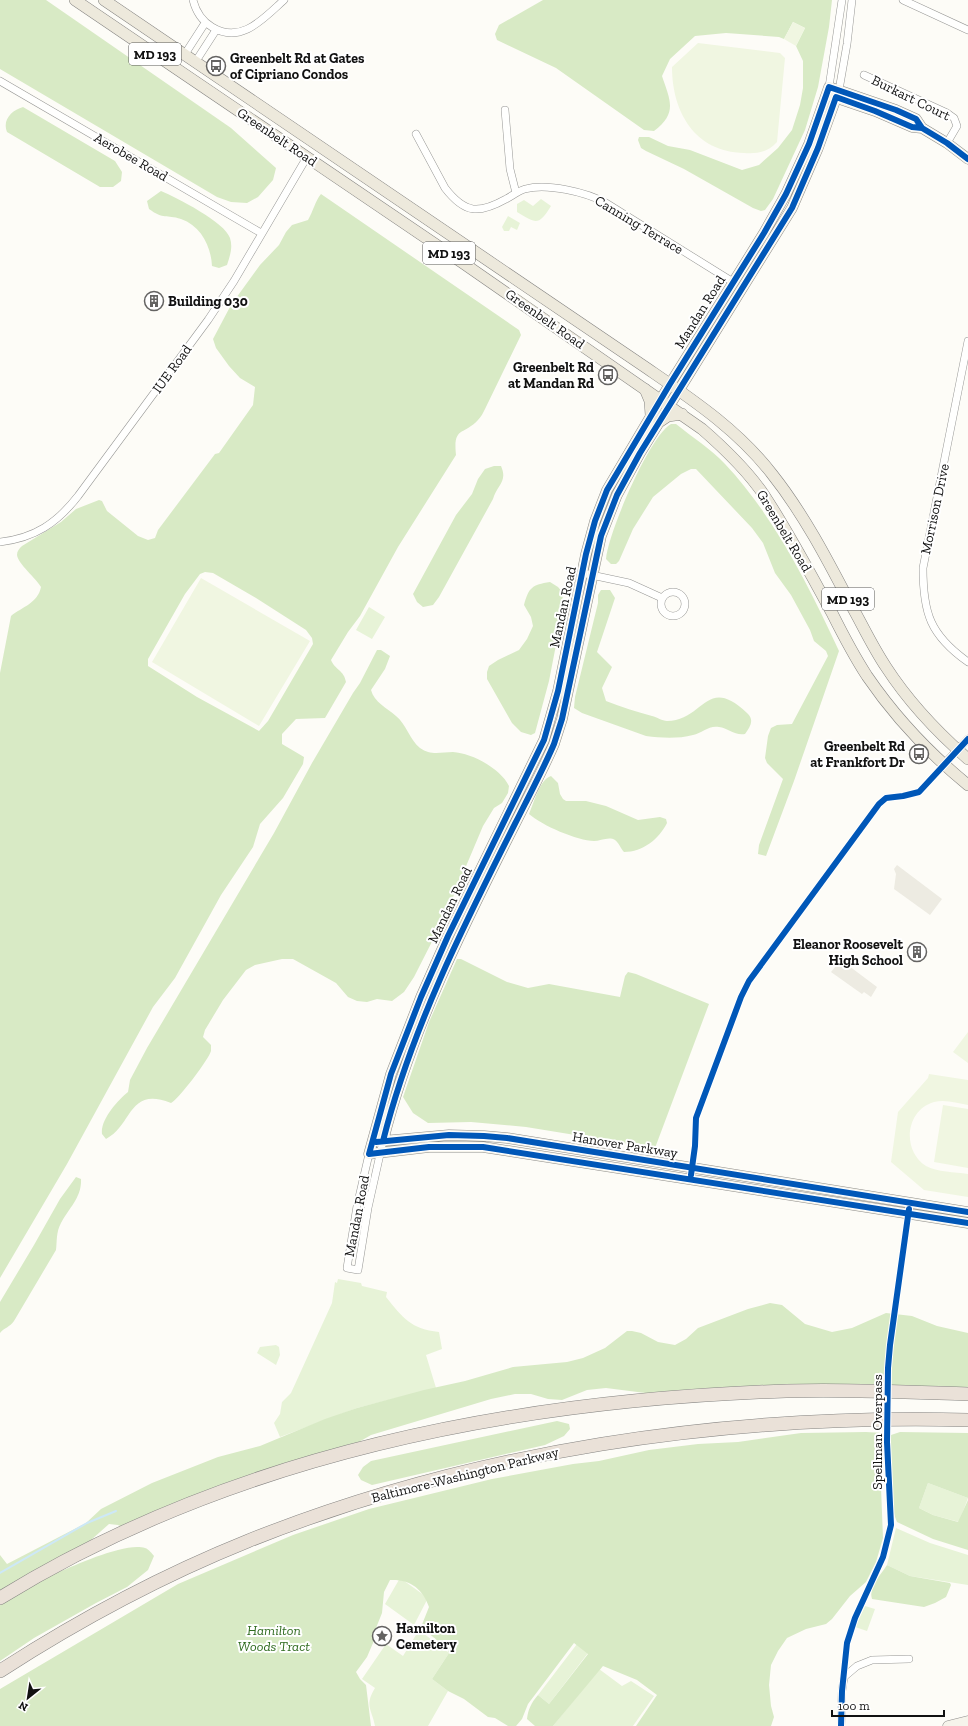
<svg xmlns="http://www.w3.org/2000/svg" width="968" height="1726" font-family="'Zilla Slab',serif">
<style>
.green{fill:#e7f3d7}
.forest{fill:#d8eac5;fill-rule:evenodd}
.pitch{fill:#f0f6e1}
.plaza{fill:#edebe2}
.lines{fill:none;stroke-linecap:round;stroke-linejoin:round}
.stream{stroke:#cde8f7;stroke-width:2}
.street-casing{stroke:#979795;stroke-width:8}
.secondary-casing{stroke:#8e8d8b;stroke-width:11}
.primary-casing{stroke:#858482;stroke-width:12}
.highway-casing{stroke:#858482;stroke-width:14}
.street{stroke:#fffffe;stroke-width:7}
.secondary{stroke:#f6f4eb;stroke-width:10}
.primary{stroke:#ede9dc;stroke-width:11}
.highway{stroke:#eae1d8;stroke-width:13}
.cycleway-casing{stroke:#fff;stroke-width:8}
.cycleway{stroke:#0057b8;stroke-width:6}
.labels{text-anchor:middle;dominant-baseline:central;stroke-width:4;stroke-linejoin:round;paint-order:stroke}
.shield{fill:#fff;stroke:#585858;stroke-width:1}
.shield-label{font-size:13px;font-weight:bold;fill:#111}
.poi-label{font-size:14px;font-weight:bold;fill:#111;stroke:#fff;text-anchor:start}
.street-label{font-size:14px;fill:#111;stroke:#fff}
.park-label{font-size:14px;font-style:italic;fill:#2f6b1f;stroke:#fff}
</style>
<rect width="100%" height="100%" fill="#fdfcf7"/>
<path class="green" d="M541,199l10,7c-13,21 -15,17 -34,6v-8l7,-4 9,6z
M508,216l12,7 -3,7 -6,-3 -2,4h-5l-2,-4z
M369,607l16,10 -13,22 -16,-9z
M338,1279l23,4 1,3 25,6 -1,5c17,21 25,32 53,35l3,17 -16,6 10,33 -79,20 -77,29 -6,-14 6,-9 2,-12 9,-9 41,-90 3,-21 2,1z
M276,1345l3,2 1,8 -4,10 -19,-12 3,-6z
M928,1483l40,15 -9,24 -26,-7 -14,-7z
M896,1528l34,15 38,12v30l-58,-9 -23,-11z
M400,1578l28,20 -14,27 -29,-21z
M865,1606l10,3 -8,22 -12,-4z
M419,1630l30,23 -17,26 16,12 -20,35h-53c-3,-17 -11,-20 0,-38l-13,-9 24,-35 17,12z
M577,1644l11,9 -39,51 -11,-9z
M599,1669l23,17 9,-5 23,15 -21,30h-80z"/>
<path class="forest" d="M0,0h46l185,128 45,40 -3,12 -15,17 -11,6 -16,-1 -14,-5 -217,-128z
M543,0h289l-3,27 -11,60 -13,43 -32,69 -8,11 -4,1 -8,-3 -69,-39 -38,-18 -5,-3 -3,-8 1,-3h10l19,9 22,4 52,20 17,-5 19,-17 14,-18 8,-25 3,-17v-27l-7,-15 9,-18 -12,-6 -9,17 -5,-2 -53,-4 -31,3 -25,23 -8,17c8,24 16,37 -8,55l-10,-1 -88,-62 -59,-28 -2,-6 4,-9z
M23,107l92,54 7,11 -1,9 -8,6h-13l-93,-55c-5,-12 5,-22 16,-25z
M161,191c16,7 64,31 69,47 3,9 0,18 -3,27l-8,3 -7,-2c-1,-20 -11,-40 -31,-47 -15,-5 -17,1 -32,-10l-2,-8z
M321,194l198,136 2,5 -36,74c-2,4 -4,8 -7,11 -15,16 -25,6 -22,35l-58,92 -38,69 -12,16 -17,28c4,10 13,10 15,22l-21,36 -29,1 -14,15v10l22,13 -1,7 -20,34 -23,26 -7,23 -32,48 -46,83 -22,29 -86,157 -67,114v-605l11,-57c11,-9 27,-13 30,-29 -5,-9 -23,-23 -24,-32 0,-4 2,-6 5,-9l39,-24 15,-13 23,-9 3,1 5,10 31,25 10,4 7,-2 3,-8 57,-76 4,-1 34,-48 2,-18 -15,-9 -11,-12 -13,-18 -3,-9 18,-34 29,-40 19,-20 7,-13 6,-7 16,-5c5,-8 7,-19 13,-26zM205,572l8,1 43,25 50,32 6,8 1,6 -45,77 -9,10 -62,-34 -49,-31v-7l37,-65 15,-20z
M671,424h5c16,13 35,25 49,40 49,52 84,122 114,187l-45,130 -28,75 -8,-2 1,-9 24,-66 -16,-16 -2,-5 3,-22 3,-8 6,-3 15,-1 36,-68 -2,-5 -12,-10 -4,-11 -19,-35 -16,-22 -12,-30 -11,-15 -56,-59h-5l-10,5 -28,23 -20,32 -14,32 -3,3h-5l-5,-5c2,-26 44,-124 65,-135z
M494,466h7c7,16 -4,19 -8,33l-54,98 -6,8 -10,2 -6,-5 -4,-8 43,-79 16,-21 6,-15 7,-10z
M550,582l8,5 5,6 -2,26 -12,62 -14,52 -4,2 -10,-3 -9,-9 -21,-37 -4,-7v-7l2,-6 9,-6 21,-10 8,-11 6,-13 -2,-9 -7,-12c5,-18 8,-20 26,-23z
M601,590h9l5,8 -18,54 15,15 -10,21 4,13c15,6 31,11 46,15 5,1 10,5 15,5 37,0 39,-47 80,-8 8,7 3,14 -2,21 -10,2 -17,-6 -26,-7 -10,-2 -17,6 -26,8 -15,4 -32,3 -47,1l-64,-23 -8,-5 1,-11 23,-94v-8z
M377,650h4l9,6 -5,13 -14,21c3,12 16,18 25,26 10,8 14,24 24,32 11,8 21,4 33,4 19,1 48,17 56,34l-1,7 -6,10 -8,5 -11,18 -38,90 -31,61 -10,15 -12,9 -15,-2 -10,3 -10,-1 -9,-4 -12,-14 -43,-24h-11l-27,6 -9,5 -23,30 -18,30 -2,7 8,8c0,1 0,5 0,6 -2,8 -33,49 -40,52 -43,-17 -38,22 -65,36l-4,-5c-2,-14 16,-34 26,-42l2,-12 17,-32 127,-215 38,-70 41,-70 7,-10z
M551,776l7,7 2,11 3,5 3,2h20l20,5 32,14 22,-3 6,2 1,4c-8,16 -24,29 -43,29 -3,-3 -5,-9 -9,-12 -6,-4 -15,1 -21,1 -16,0 -53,-16 -65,-27 5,-11 10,-34 22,-38z
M457,959h4l46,23 21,6 21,-4 71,13 5,-21 3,-4 8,2 73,30 -54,144 -129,-21 -55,-5 -43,1 -15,-10 -10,-16 26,-75z
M76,1177l5,2c1,18 -12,29 -20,44 -5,9 -4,18 -5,27l-42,71c-4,6 -10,7 -14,12v-31l34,-57 26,-46z
M770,1303l12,2 23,19 27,8 20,-4 34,-15 26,3 25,10 31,7v61l-291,3 -71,-9 -19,2 -25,10 -14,-1 -17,-5h-16l-24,5 -120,36 -33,19 -210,76 -10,-5 -9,-1 -36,32 -14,16c19,-8 67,-30 86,-24 4,1 7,6 9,8l-6,14 -21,17 -31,16 -62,35 -34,23v-106l7,9 79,-41 15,-14 51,-26 66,-26 42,-11 65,-27 32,-11 67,-18 41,-9 48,-14 54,-5 16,-4 22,-10 22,-17h5l9,2 17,9 17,3 11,-6 12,-11 50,-19z
M557,1421l12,3 1,5 -6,7 -19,9 -173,40 -11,-5 -3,-5 5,-8 8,-6z
M866,1432l17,1 -2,54 2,51 -7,24 -10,20 -16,14 -18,23 -6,5 -20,5 -19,9 -9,13 -7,14 -2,20 2,21 3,11 -3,9h-135l21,-31 -20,-15 -34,-14 -50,60h-18l-8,-7c1,-9 4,-16 11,-24l11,9 39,-50 -14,-11 -46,61 -6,15 -6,7h-8l-13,-8 -7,-1 -24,-18 -16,-8 -16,-12 17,-26 -5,-7 -23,-19 8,-20c-6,-18 -19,-28 -39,-27l-6,12 -2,21 -6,15v8l-9,21 -11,15 4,7 6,6 5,41h-371v-37l178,-105 115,-49 76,-26 123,-30 81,-15 26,-3 50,-11 49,-6 40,-2 63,-9z
M900,1432l68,1v65l-40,-15 -9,25 14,7 25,7 10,-22v50l-35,-11 -36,-17c-9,-19 -7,-65 -6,-87z
M887,1565l23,11 40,7 1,2 -5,12 -11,6 -11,4 -52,-8c-4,-12 9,-24 15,-34z"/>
<path class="pitch" d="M793,22l12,6 -9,18 -12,-7z
M698,43l82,10 5,5 -8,84c-9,10 -19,12 -33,11 -49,-1 -72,-41 -72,-86z
M201,578l109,63 -51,85 -107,-64z
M968,1032v31l-15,-11z
M929,1074l39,6v25c-11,-2 -23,-6 -34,-3 -28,8 -33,48 -8,64 11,6 29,6 42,8v23l-44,-7 -33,-28 7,-50 30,-34z
M943,1105l25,4v59l-34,-6z"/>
<path class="plaza" d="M897,865l45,34 -12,16 -36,-26 2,-15 -2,-5z
M841,960l36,27 -6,10 -7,-5 -2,2 -31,-22z"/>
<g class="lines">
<path class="stream" d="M0,1573l87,-50 29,-12"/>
<defs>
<path id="street" d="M193,0c3,12 9,21 19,27 29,18 52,-9 72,-27
M903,0l65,30
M185,54l20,-31
M196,61l20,-31
M864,75l83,38 7,5 3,8 -10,17
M0,81l261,152
M829,87l13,-87
M839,90l8,-46 5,-44
M505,110l5,59 6,24
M416,134l29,54c20,26 34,26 61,11 6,-3 12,-8 19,-10 22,-6 61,3 81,14l127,79
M968,341l-45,227c0,45 7,67 45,94
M0,542c35,-4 57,-19 78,-46l130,-176 26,-39 73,-124
M582,573l47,10 33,15
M661 604a12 12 0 1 1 24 0a12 12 0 1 1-24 0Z
M944,764l24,-25
M369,1154l-12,52 -10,62 11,2 10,-62 15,-67 -11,1
M841,1726l1,-35 2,-14 13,-11 15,-6 37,-1"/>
<path id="secondary" d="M839,90l-21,58 -26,60 -152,245 -23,42 -16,41 -39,183 -8,25c-9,21 -19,40 -29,60 -55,109 -112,218 -142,337l66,-6 35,1 23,2 461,74
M831,96l44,15 37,16 10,1 25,15 21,16
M922,128l-6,-9 -20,-9 -67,-23 -20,57 -23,50 -22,39 -94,151 -63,106 -12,31 -9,33 -28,137 -14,49 -96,196 -27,61 -30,77 -22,80 60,-7h54l485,76
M948,1726l20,-5"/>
<path id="primary" d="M75,0l388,263 239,166c23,20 45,41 62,66 25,38 46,78 68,118 11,22 22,43 35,63 28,41 63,78 101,109
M104,0l544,369c45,31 90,61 124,105 31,39 55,85 78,129 12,21 22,43 36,64 22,34 51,65 82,92
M645,389l5,12 1,14
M659,422l9,-6 14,-2"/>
<path id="highway" d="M0,1598c234,-144 515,-198 786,-207 61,-2 122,1 182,3
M0,1671c79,-51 161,-95 248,-130 227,-91 476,-127 720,-121"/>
</defs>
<use href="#street" class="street-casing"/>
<use href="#secondary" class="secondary-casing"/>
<use href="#primary" class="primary-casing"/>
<use href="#highway" class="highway-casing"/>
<use href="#street" class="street"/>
<use href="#secondary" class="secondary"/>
<use href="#primary" class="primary"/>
<use href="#highway" class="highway"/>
<defs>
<path id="cycleway" d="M922,128l-6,-9 -20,-9 -67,-23 -20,57 -23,50 -22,39 -94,151 -63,106 -12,31 -9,33 -28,137 -14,49 -96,196 -27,61 -30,77 -22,80 60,-7h54l485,76
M383,1141c30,-119 87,-228 142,-337 10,-20 20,-39 29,-60l8,-25 39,-183 16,-41 23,-42 152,-245 26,-60 18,-51 39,14 37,16 10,1 25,15 21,16
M376,1142l73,-7 35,1 23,2 461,74
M691,1175l4,-29 1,-28 45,-121 8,-16 130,-177 7,-6 17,-2 16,-4 49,-53
M841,1726l1,-35 5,-48 8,-25 28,-61 8,-32 -4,-83 1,-74 2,-23 19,-136"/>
</defs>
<use href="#cycleway" class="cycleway-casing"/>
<use href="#cycleway" class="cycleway"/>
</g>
<defs>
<symbol id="bus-ring" viewBox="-11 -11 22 22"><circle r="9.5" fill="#fff" stroke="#646362" stroke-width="1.5"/><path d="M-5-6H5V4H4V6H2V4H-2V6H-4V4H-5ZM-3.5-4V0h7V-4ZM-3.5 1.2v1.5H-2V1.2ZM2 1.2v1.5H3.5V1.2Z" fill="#646362"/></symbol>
<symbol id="building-ring" viewBox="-11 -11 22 22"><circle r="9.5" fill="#fff" stroke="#646362" stroke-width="1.5"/><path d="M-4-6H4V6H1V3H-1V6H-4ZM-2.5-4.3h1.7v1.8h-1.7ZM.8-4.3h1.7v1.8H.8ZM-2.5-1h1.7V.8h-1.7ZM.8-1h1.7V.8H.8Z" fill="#646362"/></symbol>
<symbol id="sight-ring" viewBox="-11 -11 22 22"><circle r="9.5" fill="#fff" stroke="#646362" stroke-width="1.5"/><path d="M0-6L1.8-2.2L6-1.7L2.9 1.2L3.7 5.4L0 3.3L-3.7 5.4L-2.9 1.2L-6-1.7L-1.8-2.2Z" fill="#646362"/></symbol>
</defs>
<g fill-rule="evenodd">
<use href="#bus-ring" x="205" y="55" width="22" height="22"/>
<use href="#building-ring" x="143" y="290" width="22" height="22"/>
<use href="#bus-ring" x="597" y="364" width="22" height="22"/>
<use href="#bus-ring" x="908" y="743" width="22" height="22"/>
<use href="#building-ring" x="906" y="941" width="22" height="22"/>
<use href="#sight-ring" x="371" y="1625" width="22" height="22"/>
</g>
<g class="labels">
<g class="shield">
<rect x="129" y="43" width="52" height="22" rx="3"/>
<rect x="423" y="242" width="52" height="22" rx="3"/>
<rect x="822" y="588" width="52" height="22" rx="3"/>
</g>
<g class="shield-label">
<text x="155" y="54">MD 193</text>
<text x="449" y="253">MD 193</text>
<text x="848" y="599">MD 193</text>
</g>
<g class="poi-label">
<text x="230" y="58">Greenbelt Rd at Gates<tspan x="230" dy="16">of Cipriano Condos</tspan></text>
<text x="168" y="301">Building 030</text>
<text x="594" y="367" text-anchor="end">Greenbelt Rd<tspan x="594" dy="16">at Mandan Rd</tspan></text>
<text x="905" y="746" text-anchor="end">Greenbelt Rd<tspan x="905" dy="16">at Frankfort Dr</tspan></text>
<text x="903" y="944" text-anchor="end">Eleanor Roosevelt<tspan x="903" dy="16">High School</tspan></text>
<text x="396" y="1628">Hamilton<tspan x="396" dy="16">Cemetery</tspan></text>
</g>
<g class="street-label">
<text transform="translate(911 98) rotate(26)">Burkart Court</text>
<text transform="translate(277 137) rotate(34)">Greenbelt Road</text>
<text transform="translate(131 157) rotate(30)">Aerobee Road</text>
<text transform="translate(639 225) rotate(31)">Canning Terrace</text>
<text transform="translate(700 312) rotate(-58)">Mandan Road</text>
<text transform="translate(545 319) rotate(35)">Greenbelt Road</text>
<text transform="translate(172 369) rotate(-54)">IUE Road</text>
<text transform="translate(935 509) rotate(-78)">Morrison Drive</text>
<text transform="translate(784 531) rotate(59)">Greenbelt Road</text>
<text transform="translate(563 607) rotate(-78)">Mandan Road</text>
<text transform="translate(450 905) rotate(-64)">Mandan Road</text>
<text transform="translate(625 1145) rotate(9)">Hanover Parkway</text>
<text transform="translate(357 1216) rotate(-79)">Mandan Road</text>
<text transform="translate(877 1432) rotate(-90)">Spellman Overpass</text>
<text transform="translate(465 1475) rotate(-14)">Baltimore-Washington Parkway</text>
</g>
<g class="park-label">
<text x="274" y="1630">Hamilton<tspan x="274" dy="16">Woods Tract</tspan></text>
</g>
</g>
<g transform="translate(28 1698) rotate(210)" stroke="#ffffff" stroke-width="3" paint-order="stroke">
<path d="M0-3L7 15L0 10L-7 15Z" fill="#111111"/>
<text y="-6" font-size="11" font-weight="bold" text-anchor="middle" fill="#111111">N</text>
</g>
<path d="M832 1710v6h112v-6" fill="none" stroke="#111111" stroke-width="2"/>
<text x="838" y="1710" font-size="12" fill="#111111" stroke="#ffffff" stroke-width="3" paint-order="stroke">100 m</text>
</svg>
